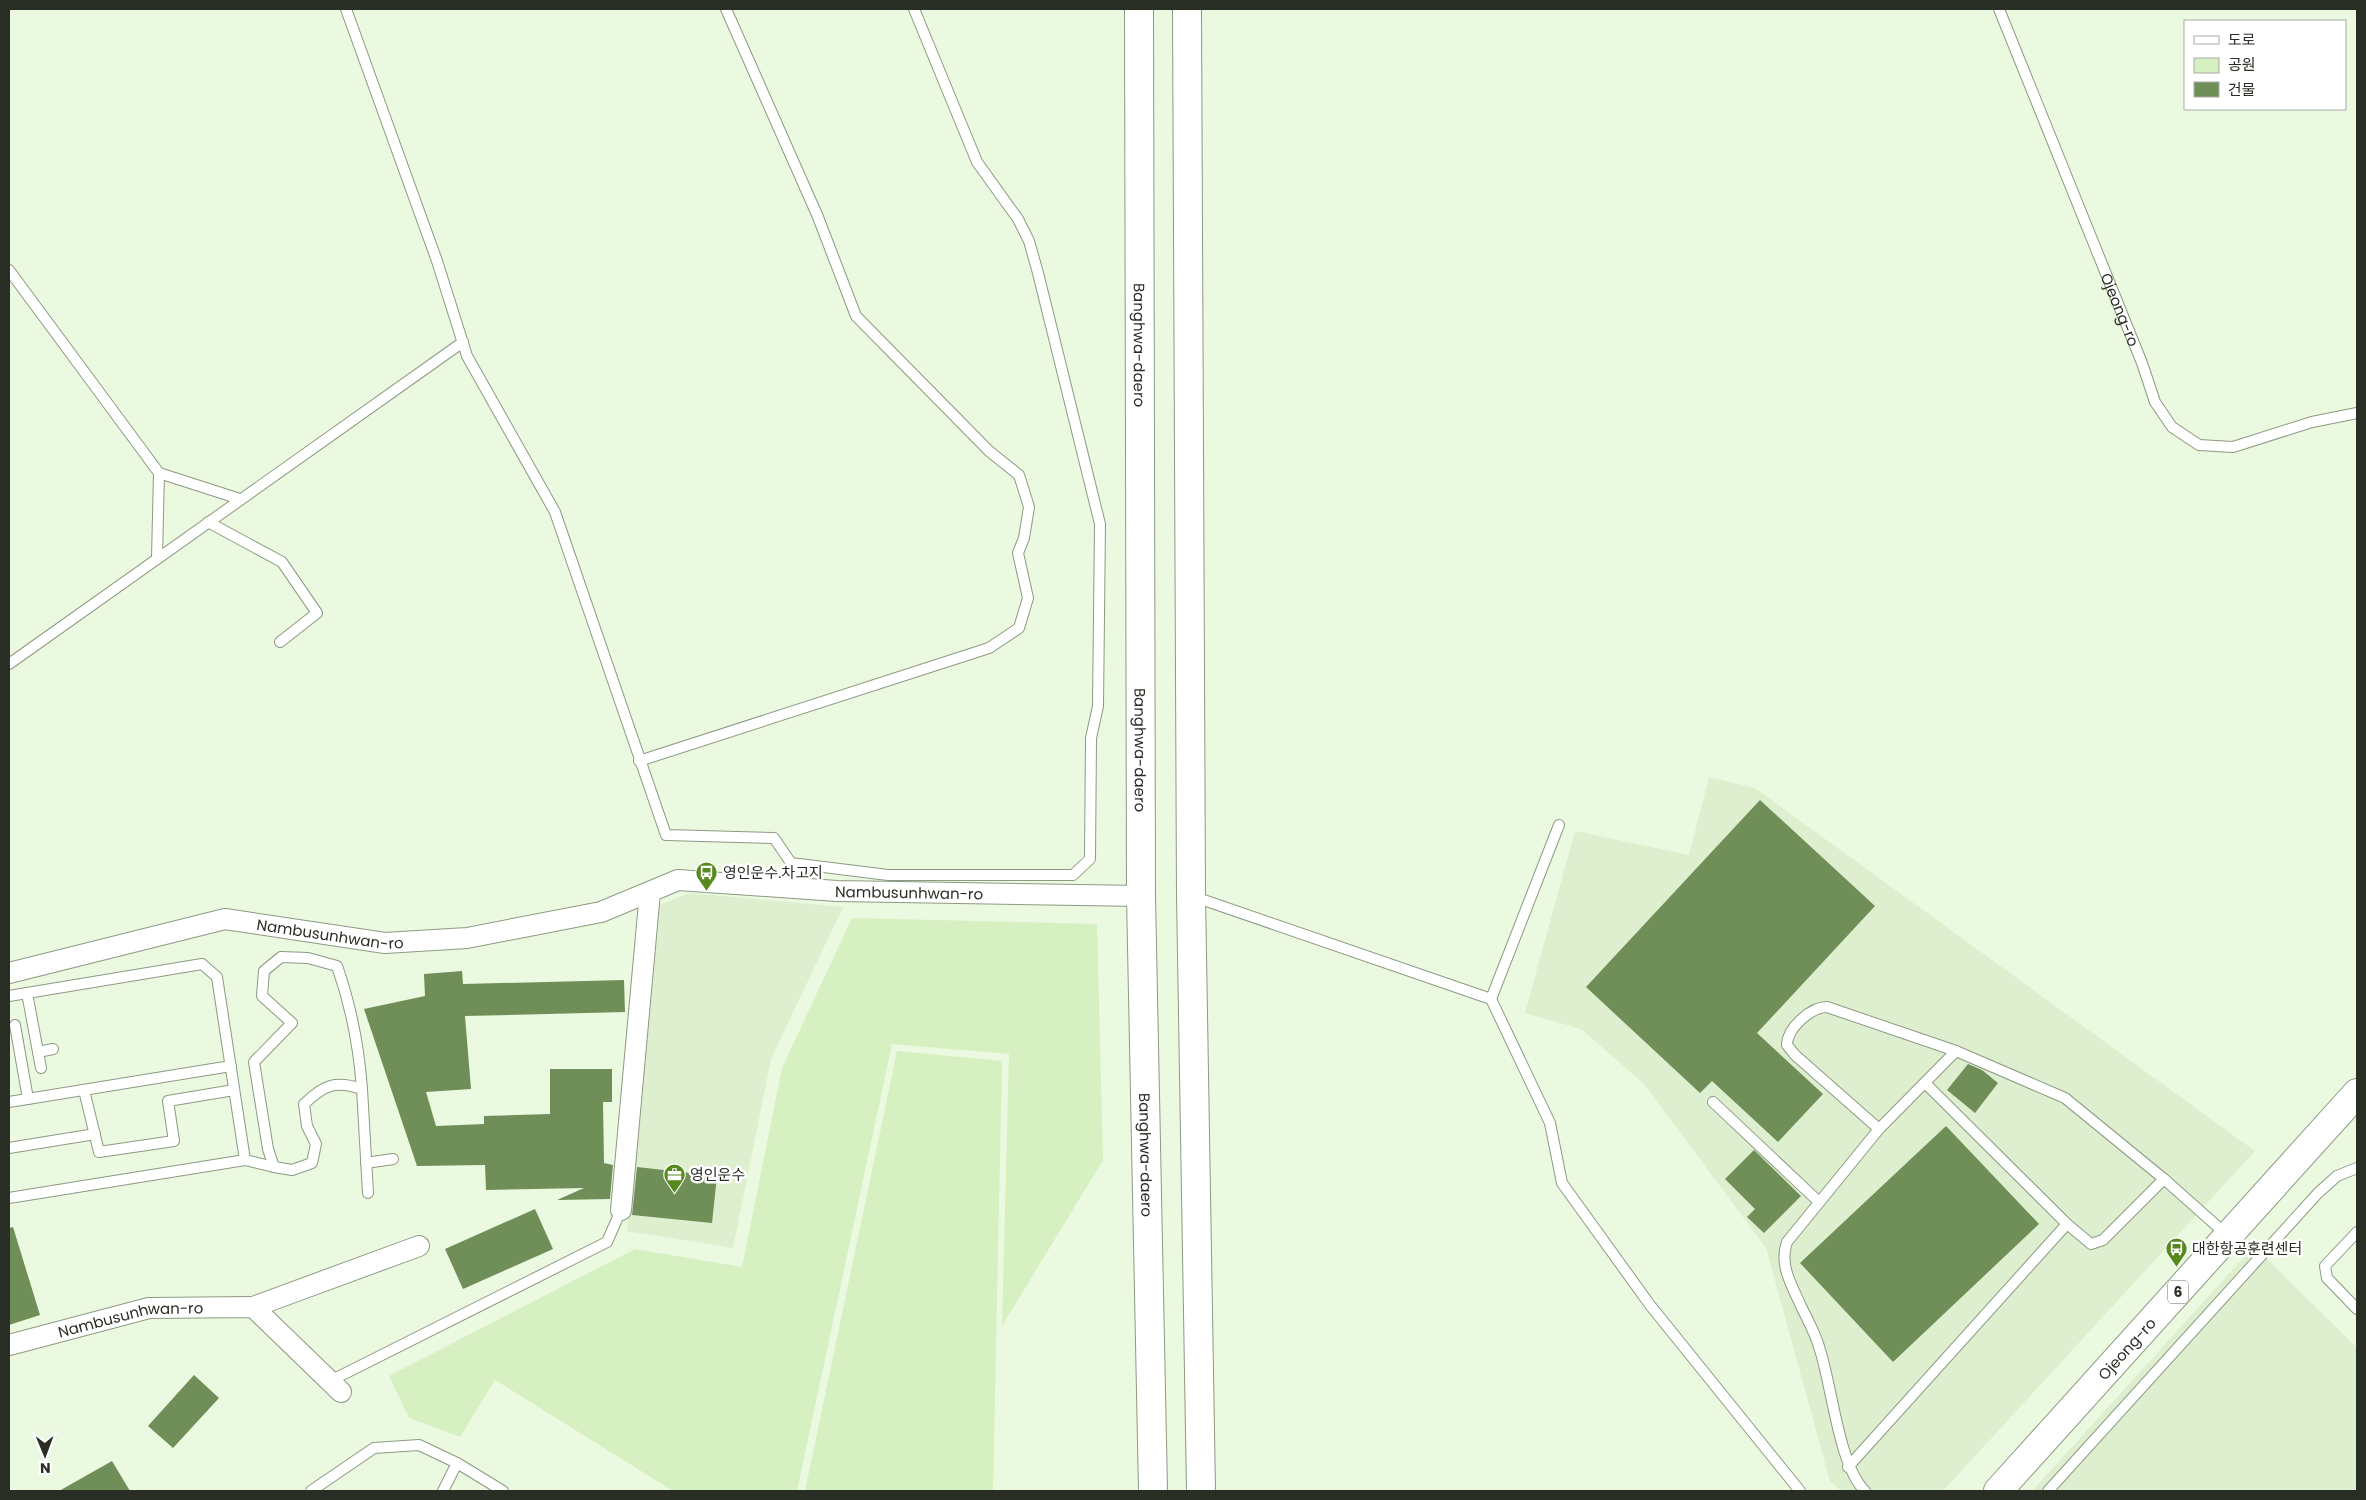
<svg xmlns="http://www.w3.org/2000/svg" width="2366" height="1500" font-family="Poppins,'Noto Sans KR',sans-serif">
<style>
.built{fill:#ddefcf}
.green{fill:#d6f0c2}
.building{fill:#708e57}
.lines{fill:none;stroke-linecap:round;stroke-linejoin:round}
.lane-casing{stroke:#8d9a83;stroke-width:12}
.street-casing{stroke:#8d9a83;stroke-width:22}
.primary-casing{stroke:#8d9a83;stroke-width:30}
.lane{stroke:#fff;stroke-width:10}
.street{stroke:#fff;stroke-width:20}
.primary{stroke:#fff;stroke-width:28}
.labels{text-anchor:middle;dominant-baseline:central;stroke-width:5;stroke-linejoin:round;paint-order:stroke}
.shield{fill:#fff;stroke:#686d66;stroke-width:1}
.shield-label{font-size:14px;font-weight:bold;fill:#282e24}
.street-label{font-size:15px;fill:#282e24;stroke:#fff}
.poi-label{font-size:15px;fill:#282e24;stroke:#fff;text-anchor:start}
</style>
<rect width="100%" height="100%" fill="#ebf9e0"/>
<path class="built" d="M1709,777l46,11 500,363 -312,340h-102l-11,-10 -64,-233 -122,-164 -63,-55 -56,-16 50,-182 114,24z
M690,893l153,14 -72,152 -38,189 -106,-17 32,-326z
M2254,1246l103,102v143h-325z"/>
<path class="green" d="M852,918l245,6 6,236 -101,166 7,-272 -117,-10 -95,447h-124l-178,-111 -35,57 -51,-19 -20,-42 246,-127 107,18 40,-199z
M897,1051l105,10 -9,430h-188z"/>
<path class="building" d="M1760,800l115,106 -118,127 66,61 -45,48 -66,-61 -12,12 -114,-106z
M462,971l1,13 161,-4 1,32 -160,4 6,73 -45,3 10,34 48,-2v-8l66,-2v-45h62v33h-9l1,61 9,2 -3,34 -53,1 27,-12 -98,2 -1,-25 -68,1 -53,-157 61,-13 -1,-22z
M1968,1064l14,6 16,13 -23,30 -28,-23z
M1946,1126l93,98 -146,138 -93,-99z
M1754,1150l47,46 -37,37 -17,-16 8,-8 -30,-30z
M637,1167l80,9 -5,47 -80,-8z
M535,1209l18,40 -90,40 -18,-40z
M13,1227l27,88 -31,10v-97z
M194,1375l25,23 -46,50 -25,-22z
M112,1461l18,30h-71z"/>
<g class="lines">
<defs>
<g id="lane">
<path d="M346,9l91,252 30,95 88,156 111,323 108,3 17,25 97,12h185l17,-16 1,-121 7,-32 2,-182 -62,-251 -9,-32 -11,-22 -41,-57 -63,-153"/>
<path id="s1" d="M1999,9l143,354 13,39 17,25 27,18 34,2 79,-25 45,-9"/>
<path d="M9,270l150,203 -2,85"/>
<path d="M159,473l81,26"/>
<path d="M208,522l74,40 35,51 -37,29"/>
<path d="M9,664l454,-322"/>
<path d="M639,761l350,-113 30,-20 9,-30 -10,-45 6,-15 5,-31 -10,-32 -30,-24 -133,-135 -38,-99 -92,-208"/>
<path d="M1192,896l299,103 59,124 12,60 88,122 150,186"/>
<path d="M27,993l14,75"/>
<path d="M9,996l193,-32 15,13 28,183"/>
<path d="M1491,999l68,-174"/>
<path d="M15,1025l13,74"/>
<path d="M38,1052l15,-3"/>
<path d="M1925,1083l142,141 24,20 12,-4 61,-61"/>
<path d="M362,1089c-3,-42 -11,-83 -25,-123l-29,-8 -27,-1 -17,14 -2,25 30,27 -38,39 14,87 6,18 18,3 20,-7 4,-19 -9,-18 -3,-22c20,-19 31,-24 58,-15l6,104"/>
<path d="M84,1090l15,62 75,-11 -6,-40 66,-11"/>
<path d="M9,1102l222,-36"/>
<path d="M1713,1102l106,100"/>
<path d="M1879,1129l-84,-74 -8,-10c0,-17 24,-38 40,-38l129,44 109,47 99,81 63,56"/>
<path d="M9,1148l86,-14"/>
<path d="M366,1163l27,-4"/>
<path d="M9,1198l236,-38 29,7"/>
<path d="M2357,1232l-32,34 2,12 30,31"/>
<path d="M330,1381l277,-139 14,-32"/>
<path d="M1848,1467l219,-243"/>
<path d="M311,1491l63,-43 45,-3 38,18 46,28"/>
<path d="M443,1491l14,-28"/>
<path d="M1865,1491c-26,-25 -33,-104 -45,-141 -4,-16 -13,-31 -20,-46 -9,-20 -21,-40 -13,-62l92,-113 77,-78"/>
<path d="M2048,1491l270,-298 19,-17 20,-8"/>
</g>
<g id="street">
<path id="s2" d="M9,973l216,-54 160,24 82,-5 134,-26 77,-32 159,11 304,5"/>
<path d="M621,1210l29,-318"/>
<path d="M253,1307l166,-61"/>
<path id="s3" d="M9,1345l140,-37 104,-1 88,85"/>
</g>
<g id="primary">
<path id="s4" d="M1139,9l2,887 12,595"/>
<path d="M1187,9l4,886 10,596"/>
<path id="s5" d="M1998,1491l359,-398"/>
</g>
</defs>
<use href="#lane" class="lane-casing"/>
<use href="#street" class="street-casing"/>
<use href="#primary" class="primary-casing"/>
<use href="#lane" class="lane"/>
<use href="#street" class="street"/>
<use href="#primary" class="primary"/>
</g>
<defs>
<symbol id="bus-pin" viewBox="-11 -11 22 30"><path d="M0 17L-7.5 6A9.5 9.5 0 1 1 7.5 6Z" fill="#57891f" stroke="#fff"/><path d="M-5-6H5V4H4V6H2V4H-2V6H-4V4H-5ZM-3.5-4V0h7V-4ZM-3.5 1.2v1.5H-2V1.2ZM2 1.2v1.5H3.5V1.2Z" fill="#fff"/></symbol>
<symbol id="office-pin" viewBox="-11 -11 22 30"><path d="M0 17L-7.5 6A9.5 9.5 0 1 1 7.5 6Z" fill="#57891f" stroke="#fff"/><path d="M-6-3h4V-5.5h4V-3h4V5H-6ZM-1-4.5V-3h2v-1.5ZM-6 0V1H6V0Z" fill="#fff"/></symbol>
</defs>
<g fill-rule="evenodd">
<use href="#bus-pin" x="694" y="860" width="25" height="34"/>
<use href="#office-pin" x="662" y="1162" width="25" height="34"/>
<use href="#bus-pin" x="2164" y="1236" width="25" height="34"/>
</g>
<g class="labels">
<rect class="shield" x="2168" y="1280.5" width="20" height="23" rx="4"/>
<g class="shield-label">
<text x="2178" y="1292">6</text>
</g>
<g class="street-label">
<text stroke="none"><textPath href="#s1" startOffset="324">Ojeong-ro</textPath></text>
<text stroke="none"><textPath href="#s4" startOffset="336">Banghwa-daero</textPath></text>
<text stroke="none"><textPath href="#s4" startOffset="741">Banghwa-daero</textPath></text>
<text stroke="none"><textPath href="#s2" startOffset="918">Nambusunhwan-ro</textPath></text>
<text stroke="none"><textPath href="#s2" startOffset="329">Nambusunhwan-ro</textPath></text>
<text stroke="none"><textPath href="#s4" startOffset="1146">Banghwa-daero</textPath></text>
<text stroke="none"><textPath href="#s3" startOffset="125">Nambusunhwan-ro</textPath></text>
<text stroke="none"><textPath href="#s5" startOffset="192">Ojeong-ro</textPath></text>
</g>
<g class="poi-label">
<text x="723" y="872">영인운수.차고지</text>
<text x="690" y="1174">영인운수</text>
<text x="2192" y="1248">대한항공훈련센터</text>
</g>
</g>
<rect width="2366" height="1500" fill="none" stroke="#282e24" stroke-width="20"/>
<rect x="2184" y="20" width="162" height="90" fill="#ffffff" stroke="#a9aba7"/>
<rect x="2194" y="36" width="25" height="8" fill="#ffffff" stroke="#a9aba7"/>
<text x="2228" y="45" font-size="15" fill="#282e24">도로</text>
<rect x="2194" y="58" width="25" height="15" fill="#d6f0c2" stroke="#a9aba7"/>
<text x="2228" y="70" font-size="15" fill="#282e24">공원</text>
<rect x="2194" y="82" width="25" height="15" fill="#708e57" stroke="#a9aba7"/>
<text x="2228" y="95" font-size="15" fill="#282e24">건물</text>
<g transform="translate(45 1455) rotate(179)" stroke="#ffffff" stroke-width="4" paint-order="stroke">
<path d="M0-4L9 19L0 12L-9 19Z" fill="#282e24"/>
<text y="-8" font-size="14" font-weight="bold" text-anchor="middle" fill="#282e24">N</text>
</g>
</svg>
